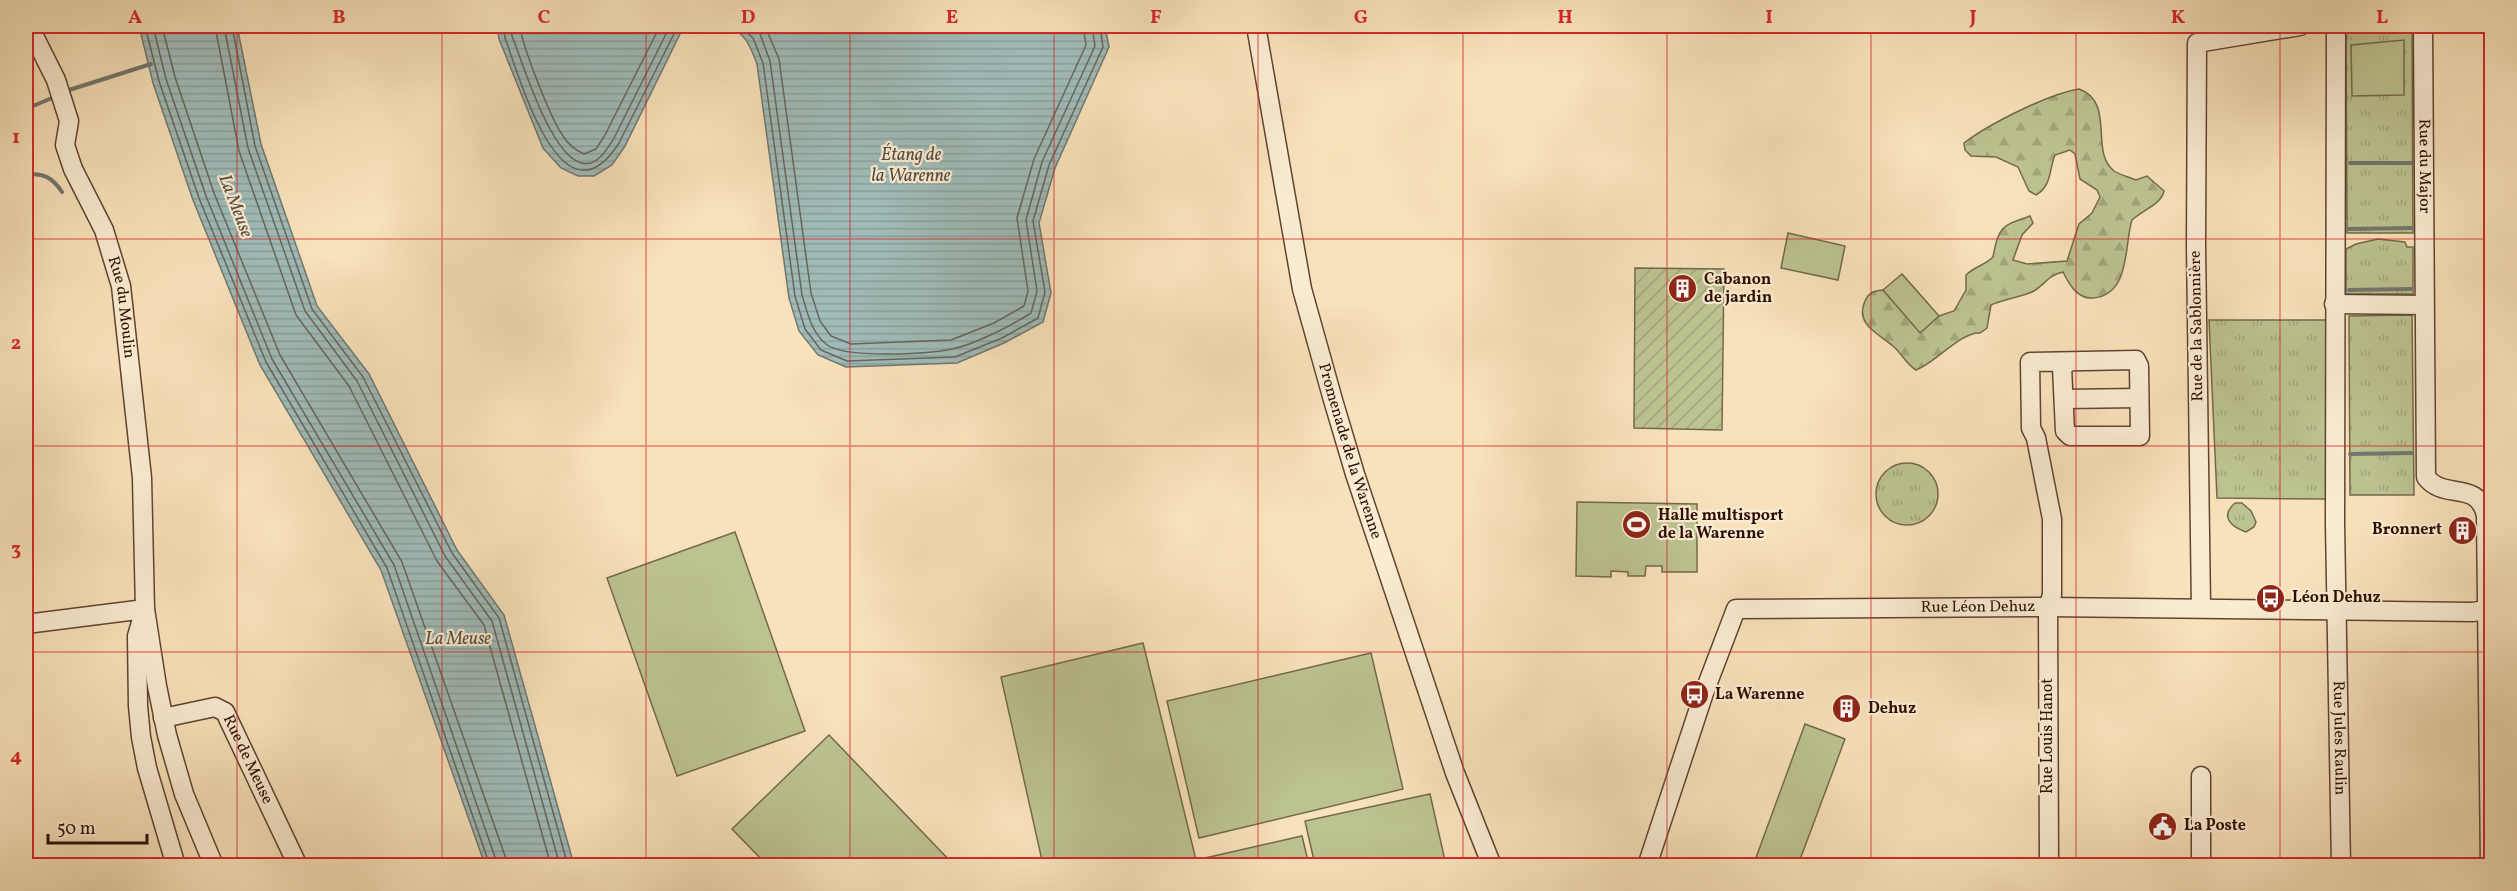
<svg xmlns="http://www.w3.org/2000/svg" width="2517" height="891" font-family="Vollkorn,serif">
<style>
.grass{fill:url(#grass-tufts);stroke:#746949;stroke-width:1.5}
.forest{fill:url(#forest-firs);stroke:#746949;stroke-width:1.5}
.garden{fill:url(#garden-furrows);stroke:#746949;stroke-width:1.5}
.pitch{fill:#bcc391;stroke:#746949;stroke-width:1.5}
.water{fill:url(#water-rules);stroke:#72776f;stroke-width:1.5}
.lines{fill:none;stroke-linecap:round;stroke-linejoin:round}
.shore{stroke:#66665d;stroke-width:1.5}
.stream{stroke:#72776f;stroke-width:4}
.minor-casing{stroke:#604430;stroke-width:21}
.minor{stroke:#faecd3;stroke-width:18}
.grid{fill:none;stroke:#d62828;stroke-width:1.5;stroke-opacity:0.55}
.labels{text-anchor:middle;dominant-baseline:central;stroke-width:4.5;stroke-linejoin:round;paint-order:stroke}
.street-label{font-size:16px;fill:#2d0f01;stroke:#faecd3}
.poi-label{font-size:16px;font-weight:bold;fill:#2d0f01;stroke:#faecd3;text-anchor:start}
.water-label{font-size:18px;font-style:italic;fill:#554c41;stroke:#faecd3}
.neatline{fill:none;stroke:#d62828;stroke-width:2}
.grid-label{font-size:20px;text-anchor:middle;font-weight:bold;fill:#d62828}
</style>
<defs>
<pattern id="grass-tufts" width="24" height="20" patternUnits="userSpaceOnUse" patternTransform="scale(1.5)"><rect width="24" height="20" fill="#bcc391"/><path d="M3 7l-1-3M5 7V3M7 7l1-3M15 17l-1-3M17 17v-4M19 17l1-3" fill="none" stroke="#a2a67b"/></pattern>
<pattern id="forest-firs" width="22" height="20" patternUnits="userSpaceOnUse" patternTransform="scale(1.5)"><rect width="22" height="20" fill="#bcc391"/><path d="M5 1l3.5 6h-7zM16 11l3.5 6h-7z" fill="#a2a67b"/></pattern>
<pattern id="garden-furrows" width="10" height="10" patternUnits="userSpaceOnUse" patternTransform="scale(1.5)"><rect width="10" height="10" fill="#bcc391"/><path d="M-1 1l2-2M0 10L10 0M9 11l2-2" fill="none" stroke="#a2a67b"/></pattern>
<pattern id="water-rules" width="6" height="5" patternUnits="userSpaceOnUse" patternTransform="scale(1.5)"><rect width="6" height="5" fill="#a0bcb9"/><path d="M0 2.5h6" fill="none" stroke="#8aa09d"/></pattern>
</defs>
<rect width="100%" height="100%" fill="#f8e2bb"/>
<filter id="stains"><feTurbulence type="fractalNoise" baseFrequency=".00333" numOctaves="4"/><feColorMatrix values="0 0 0 0 .2 0 0 0 0 .09 0 0 0 0 .02 0 0 0 .5 -.17"/></filter>
<radialGradient id="worn" r=".72"><stop offset=".6" stop-color="#630" stop-opacity="0"/><stop offset="1" stop-color="#630" stop-opacity=".3"/></radialGradient>
<path class="grass" d="M2395,26h17l1,207h-66l-1,-200z
M2378,239l27,3 2,5h6v47h-67v-45l10,-5z
M2412,315l2,180h-64l-1,-179z
M2209,320h119l-1,179 -110,-1z
M1876 494a31 31 0 1 1 62 0a31 31 0 1 1-62 0Z
M2235,503h7l9,8 5,11 -2,5 -8,5c-14,-5 -27,-15 -11,-29z"/>
<path class="forest" d="M2079,89c37,13 10,63 35,82 6,4 15,6 22,9l11,-4 17,15c-3,14 -22,19 -32,29 -8,24 -1,75 -39,78 -16,1 -24,-14 -30,-26 -14,3 -18,12 -29,19 -8,5 -30,8 -43,14l-4,23 -7,5c-18,-2 -45,30 -64,37 -9,-5 -14,-16 -22,-23 -14,-13 -40,-22 -29,-46 4,-9 9,-10 18,-11l38,42 18,-16 15,-5 12,-21v-15c8,-8 19,-10 27,-18 6,-31 8,-31 37,-41l3,7 -11,12 -9,25 14,4 40,-3 12,-37 13,-11 8,-16 -3,-7 -17,-11 -5,-25 -5,-4 -15,5c-6,14 -3,31 -19,40l-7,-4 -11,-24 -22,-10 -25,-1 -6,-6 -1,-7c25,-19 84,-49 115,-54z"/>
<path class="garden" d="M1635,268l89,1 -2,161 -88,-2z"/>
<path class="pitch" d="M2404,40v55l-52,1 -1,-51z
M1788,233l57,13 -7,34 -57,-12z
M1902,274l37,42 -19,17 -37,-43z
M1577,502l120,2v68h-35v-6h-16l-1,10h-17v-4l-17,-1v6l-35,-1z
M735,532l70,199 -128,45 -70,-198z
M1143,643l53,217 106,-24 7,29h-266l-42,-188z
M1371,653l32,136 -204,49 -32,-137z
M1805,724l40,15 -47,126h-37l-7,-2z
M829,735l125,130h-187l-35,-36z
M1430,794l16,71h-131l-10,-44z"/>
<path class="water" d="M139,26h98l24,118 56,162 52,68 88,176 47,65 70,250h-89l-104,-295 -121,-205 -67,-165 -40,-117z
M497,26h196l-12,6 -56,114 -13,19 -18,11h-16l-17,-8 -18,-20 -44,-109z
M726,26h379l4,21 -54,121 -16,55 12,70 -8,29 -39,21 -47,20 -111,4 -28,-12 -19,-24 -10,-33 -32,-234c-7,-19 -12,-32 -31,-38z"/>
<g class="lines">
<path class="shore" d="M145,26l14,55 40,117 67,164 121,206 103,298
M153,26l13,53 40,117 66,163 122,206 104,301
M162,26l13,51 39,116 66,162 122,207 103,294 2,10
M215,26l24,125 57,164 53,71 88,175 47,64 67,241
M224,26l24,122 57,163 52,70 88,175 47,65 68,245
M232,26l23,120 57,163 51,68 89,176 47,65 69,248
M503,26l2,12c15,40 57,194 114,105l57,-113 5,-4
M510,26l2,10c10,24 43,138 79,127 11,-4 16,-15 22,-23l57,-114
M520,26c2,20 31,93 43,110 5,8 12,14 21,18l12,-5 9,-14 55,-109
M740,26l13,12 10,25 32,233 10,33 16,21 26,11 108,-4 47,-19 36,-20 7,-26 -12,-71 16,-56 54,-118 -3,-21
M752,26l8,8 10,27 32,234c5,16 9,37 24,49 18,15 102,10 126,5 22,-4 60,-24 79,-36l6,-22 -11,-71 16,-58 53,-116 -3,-20
M765,26l14,33 32,234 9,28 11,15 20,8 100,-4 43,-17 30,-17 4,-15 -11,-73 17,-59 52,-114 -3,-19"/>
<path class="stream" d="M66,91l85,-27
M26,109l26,-11
M2350,163h62
M26,175c17,-3 27,3 36,17
M2349,229l62,-1
M2349,290l62,-1
M2350,454l62,-1"/>
<defs>
<g id="minor">
<path id="s1" d="M26,26l5,4 25,50 13,41 -4,24 8,24 31,61 17,56 21,192 3,131 12,77 10,49 17,59 30,72"/>
<path id="s2" d="M1256,26l46,263 31,111 22,74 100,299 37,93"/>
<path id="s3" d="M2336,26l-1,498 6,342"/>
<path id="s4" d="M2423,26l3,451c18,24 51,2 60,38l4,351"/>
<path d="M2334,304l90,1"/>
<path d="M2064,399l75,-1"/>
<path d="M2201,608l-5,-362 1,-203 103,-17"/>
<path d="M26,624l119,-15 -8,27 1,70 3,31 6,31 29,98"/>
<path id="s5" d="M163,718l52,-11 10,5 73,154"/>
<path id="s6" d="M1647,866l57,-173 32,-84 312,-2 425,5 19,-3"/>
<path d="M2049,866l-1,-259 4,-12v-76l-16,-81 -5,-10 -1,-66 106,-2 3,6 1,70h-70l-5,-5 -3,-64 7,-5"/>
<path d="M2201,866v-90"/>
</g>
</defs>
<use href="#minor" class="minor-casing"/>
<use href="#minor" class="minor"/>
</g>
<path class="grid" d="M237,26v840M442,26v840M646,26v840M850,26v840M1054,26v840M1258,26v840M1463,26v840M1667,26v840M1871,26v840M2076,26v840M2280,26v840M26,239h2466M26,446h2466M26,652h2466"/>
<defs>
<symbol id="building-disc" viewBox="-11 -11 22 22"><circle r="9.5" fill="#8f2418" stroke="#faecd3"/><path d="M-4-6H4V6H1V3H-1V6H-4ZM-2.5-4.3h1.7v1.8h-1.7ZM.8-4.3h1.7v1.8H.8ZM-2.5-1h1.7V.8h-1.7ZM.8-1h1.7V.8H.8Z" fill="#fff"/></symbol>
<symbol id="stadium-disc" viewBox="-11 -11 22 22"><circle r="9.5" fill="#8f2418" stroke="#faecd3"/><path d="M0-5a6.5 5 0 1 0 0 10a6.5 5 0 1 0 0-10ZM-3.5-1.8h7v3.6h-7Z" fill="#fff"/></symbol>
<symbol id="bus-disc" viewBox="-11 -11 22 22"><circle r="9.5" fill="#8f2418" stroke="#faecd3"/><path d="M-5-6H5V4H4V6H2V4H-2V6H-4V4H-5ZM-3.5-4V0h7V-4ZM-3.5 1.2v1.5H-2V1.2ZM2 1.2v1.5H3.5V1.2Z" fill="#fff"/></symbol>
<symbol id="civic-disc" viewBox="-11 -11 22 22"><circle r="9.5" fill="#8f2418" stroke="#faecd3"/><path d="M-.6-6.5H3V-4.5H.6V-3L4-1V1h2V6H-6V1h2V-1L-.6-3ZM-1.2 2.5V6h2.4V2.5Z" fill="#fff"/></symbol>
</defs>
<g fill-rule="evenodd">
<use href="#building-disc" x="1666" y="272" width="33" height="33"/>
<use href="#stadium-disc" x="1620" y="508" width="33" height="33"/>
<use href="#building-disc" x="2446" y="514" width="33" height="33"/>
<use href="#bus-disc" x="2254" y="582" width="33" height="33"/>
<use href="#bus-disc" x="1678" y="678" width="33" height="33"/>
<use href="#building-disc" x="1830" y="692" width="33" height="33"/>
<use href="#civic-disc" x="2146" y="810" width="33" height="33"/>
</g>
<g class="labels">
<g class="street-label">
<text stroke="none"><textPath href="#s4" startOffset="140">Rue du Major</textPath></text>
<text stroke="none"><textPath href="#s1" startOffset="303">Rue du Moulin</textPath></text>
<text transform="translate(2197 326) rotate(-91)">Rue de la Sablonnière</text>
<text stroke="none"><textPath href="#s2" startOffset="436">Promenade de la Warenne</textPath></text>
<text stroke="none"><textPath href="#s6" startOffset="514">Rue Léon Dehuz</textPath></text>
<text transform="translate(2048 736) rotate(-90)">Rue Louis Hanot</text>
<text stroke="none"><textPath href="#s3" startOffset="712">Rue Jules Raulin</textPath></text>
<text stroke="none"><textPath href="#s5" startOffset="117">Rue de Meuse</textPath></text>
</g>
<g class="poi-label">
<text x="1704" y="280">Cabanon<tspan x="1704" dy="18">de jardin</tspan></text>
<text x="1658" y="516">Halle multisport<tspan x="1658" dy="18">de la Warenne</tspan></text>
<text x="2442" y="530" text-anchor="end">Bronnert</text>
<text x="2292" y="598">Léon Dehuz</text>
<text x="1715" y="695">La Warenne</text>
<text x="1868" y="709">Dehuz</text>
<text x="2184" y="826">La Poste</text>
</g>
<g class="water-label">
<text x="911" y="155">Étang de<tspan x="911" dy="21">la Warenne</tspan></text>
<text transform="translate(235 206) rotate(69)">La Meuse</text>
<text x="458" y="639">La Meuse</text>
</g>
</g>
<rect width="2517" height="891" fill="none" stroke="#f8e2bb" stroke-width="66"/>
<path d="M48 834v9h99v-9" fill="none" stroke="#2d0f01" stroke-width="3"/>
<text x="57" y="834" font-size="18" fill="#2d0f01" stroke="#faecd3" stroke-width="4.5" paint-order="stroke">50 m</text>
<rect x="33" y="33" width="2451" height="825" class="neatline"/>
<g class="grid-label">
<text x="135" y="23">A</text>
<text x="339" y="23">B</text>
<text x="544" y="23">C</text>
<text x="748" y="23">D</text>
<text x="952" y="23">E</text>
<text x="1156" y="23">F</text>
<text x="1361" y="23">G</text>
<text x="1565" y="23">H</text>
<text x="1769" y="23">I</text>
<text x="1973" y="23">J</text>
<text x="2178" y="23">K</text>
<text x="2382" y="23">L</text>
<text x="16" y="143">1</text>
<text x="16" y="349">2</text>
<text x="16" y="555">3</text>
<text x="16" y="762">4</text>
</g>
<rect width="100%" height="100%" filter="url(#stains)"/>
<rect width="100%" height="100%" fill="url(#worn)"/>
</svg>
